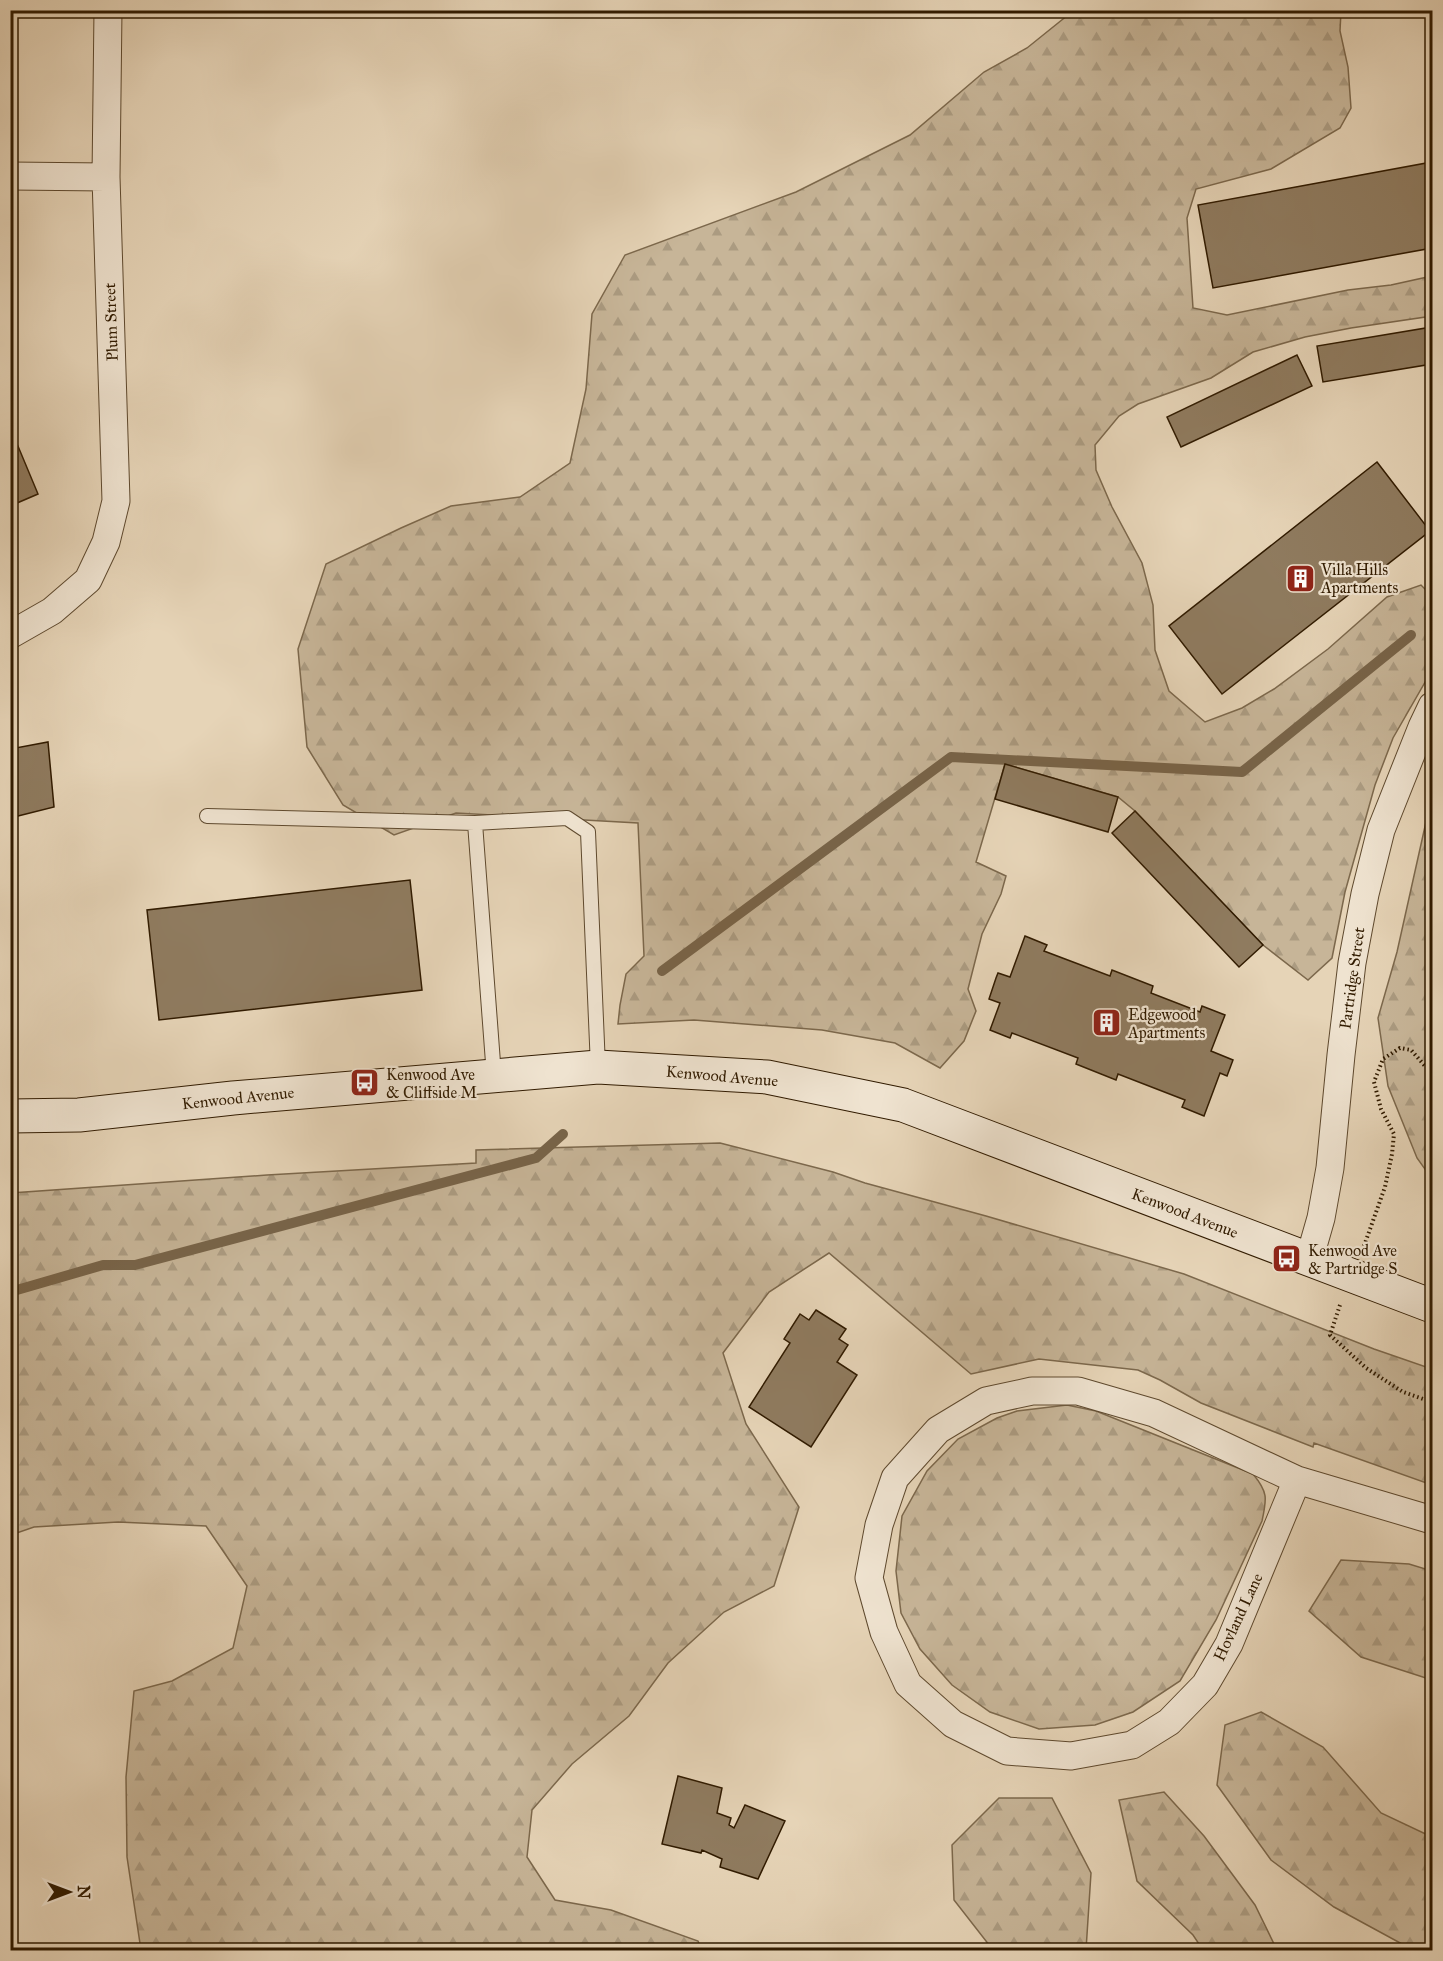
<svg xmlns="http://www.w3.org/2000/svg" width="1443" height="1961" font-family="'IM FELL Great Primer',serif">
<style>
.forest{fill:url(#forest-firs);stroke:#7c684c;stroke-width:1.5}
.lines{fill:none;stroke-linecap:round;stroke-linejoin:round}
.stream{stroke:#786449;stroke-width:10}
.building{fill:#8f7b5f;stroke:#311b00;stroke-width:1.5}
.lane-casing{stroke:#5e492e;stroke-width:16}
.street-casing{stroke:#5e492e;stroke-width:29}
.secondary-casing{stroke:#311b00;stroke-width:35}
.path{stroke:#311b00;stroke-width:4;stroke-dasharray:1.5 3;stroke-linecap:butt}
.lane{stroke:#efe3d0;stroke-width:14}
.street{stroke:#efe3d0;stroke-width:27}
.secondary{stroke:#efe3d0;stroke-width:33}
.labels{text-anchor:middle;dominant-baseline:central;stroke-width:4.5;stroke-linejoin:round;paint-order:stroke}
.street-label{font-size:16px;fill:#311b00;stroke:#efe3d0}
.poi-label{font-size:16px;fill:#311b00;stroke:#efe3d0;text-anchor:start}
</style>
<defs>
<pattern id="forest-firs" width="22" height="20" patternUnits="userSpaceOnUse" patternTransform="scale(1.5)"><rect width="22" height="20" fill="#c7b598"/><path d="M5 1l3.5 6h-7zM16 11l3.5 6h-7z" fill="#ab9b81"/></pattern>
</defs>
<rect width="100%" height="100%" fill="#e6d4b7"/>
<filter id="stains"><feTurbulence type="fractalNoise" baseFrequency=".00333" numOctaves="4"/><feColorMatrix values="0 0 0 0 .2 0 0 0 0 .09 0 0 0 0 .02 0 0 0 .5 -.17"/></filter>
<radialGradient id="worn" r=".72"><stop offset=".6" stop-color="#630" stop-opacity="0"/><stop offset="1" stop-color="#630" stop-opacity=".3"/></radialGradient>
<path class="forest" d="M1073,11h268l-1,20 8,36 3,41 -11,20 -69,41 -75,20 -9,29 6,90 34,7 121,-25 43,-5 41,-9v40l-81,12 -46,9 -52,15 -42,26 -73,26 -19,12 -24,29 1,25 16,37 30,56 11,42 2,45 14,41 36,31 37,-14 32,-19 54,-40 59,-52 34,-12 11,11v74l-39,68 -18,47 -30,107 -13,66 -24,22 -45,-35 -128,-134 -17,-14 -113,-33 -29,98 30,14 -5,18 -19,40 -14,55 8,22 -12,30 -24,27 -45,-25 -73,-13 -128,-10 -76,4 2,-19 6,-31 18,-18 -6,-133 -182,-10 -62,22 -51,-30 -36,-58 -9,-98 28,-85 75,-36 50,-22 69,-9 50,-34 16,-74 6,-75 33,-59 171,-63 114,-57 74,-63 43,-24z
M1432,795v384l-15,-21 -29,-72 -10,-68 19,-66z
M720,1143l113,29 32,11 121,33 198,58 190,75 58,20v116l-118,-42 -1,4 -112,-44 -41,-23 -22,-10 -99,-11 -68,15 -142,-121 -60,39 -46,61 23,71 53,83 -25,79 -50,26 -56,51 -39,53 -57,48 -40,46 -5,47 28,43 56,10 87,31 4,9h-561l-14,-93 -1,-80 8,-86 38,-10 61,-33 14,-62 -41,-60 -88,-4 -84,5 -23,8v-342l256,-18 209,-12v-13z
M1067,1405l29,6 157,63c15,18 14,24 9,47l-46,99 -36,61 -47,31 -38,13 -56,4 -49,-17 -38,-27 -32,-36 -19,-36 -5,-42 6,-55 25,-45 31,-32 39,-21 20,-7z
M1341,1560l68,4 23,7v109l-71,-23 -52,-46z
M1261,1712l62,35 58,66 51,24v113h-19l-79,-43 -63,-47 -54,-75 8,-60z
M1164,1792l40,44 51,69 22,45h-74l-10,-15 -56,-54 -18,-81z
M999,1798h53l39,75 -5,77h-93l-39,-50 -2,-55z"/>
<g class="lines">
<path class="stream" d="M662,971l289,-214 291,15 169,-137
M10,1292l93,-27h32l401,-107 27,-24"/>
</g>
<path class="building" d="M1432,162v86l-219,40 -15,-83z
M1432,327v37l-109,18 -6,-36z
M1297,355l15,31 -131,61 -14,-30z
M10,427l28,67 -28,12z
M1377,462l53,69 -208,163 -53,-68z
M48,742l6,65 -44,11v-69z
M1005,764l113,33 -10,35 -113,-33z
M1135,811l128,134 -24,22 -127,-134z
M410,880l12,110 -263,30 -12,-110z
M1025,936l22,9 -3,6 66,25 2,-6 41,16 -2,7 49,19 2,-6 23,9 -14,36 22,9 -6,16 -7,-3 -16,43 -22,-9 3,-7 -67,-26 -2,6 -40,-16 2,-6 -66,-25 -2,5 -20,-8 10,-27 -11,-4 7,-21 2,-5 12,4z
M816,1310l30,19 -7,10 9,6 -11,17 20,13 -46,72 -62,-40 41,-64 -6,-4 16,-25 9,6z
M678,1776l44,12 -5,25 14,5 -2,7 5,3 11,-23 40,16 -27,58 -38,-12 2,-8 -20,-9 -1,3 -39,-9z"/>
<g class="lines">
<defs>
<path id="lane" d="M207,816l268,7
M494,1076l-19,-253 92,-5 21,14 10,235"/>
<path id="street" d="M10,176l96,1
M10,635l42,-24 36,-31 18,-38 10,-41 -10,-324 2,-167
M1309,1260l12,-42 9,-50 11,-113 11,-92 13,-69 16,-64 41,-103 10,-21
M1297,1480l-68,164 -24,41 -36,37 -37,23 -61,11 -64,-5 -54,-27 -45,-40 -24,-52 -15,-54 10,-53 16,-47 43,-48 48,-29 46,-10h46l76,22 143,67 135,40"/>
<path id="secondary" d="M10,1116l69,-1 154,-17 365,-31 169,10 136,28 529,201"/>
</defs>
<use href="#lane" class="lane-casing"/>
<use href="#street" class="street-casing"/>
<use href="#secondary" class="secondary-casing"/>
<path class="path" d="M1364,1246l21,-59 7,-33 2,-20 -13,-25 -7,-27 9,-23 17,-11 11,2 21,24
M1340,1305l-10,30 36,33 37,24 29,10"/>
<use href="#lane" class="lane"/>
<use href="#street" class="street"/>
<use href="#secondary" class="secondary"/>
</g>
<defs>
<symbol id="building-square" viewBox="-11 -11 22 22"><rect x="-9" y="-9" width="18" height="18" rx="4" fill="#8f2418" stroke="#efe3d0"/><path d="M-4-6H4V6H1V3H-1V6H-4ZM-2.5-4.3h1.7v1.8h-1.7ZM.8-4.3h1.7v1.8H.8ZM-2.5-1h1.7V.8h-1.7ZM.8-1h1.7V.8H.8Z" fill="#fff"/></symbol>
<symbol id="bus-square" viewBox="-11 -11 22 22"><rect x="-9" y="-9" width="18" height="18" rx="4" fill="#8f2418" stroke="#efe3d0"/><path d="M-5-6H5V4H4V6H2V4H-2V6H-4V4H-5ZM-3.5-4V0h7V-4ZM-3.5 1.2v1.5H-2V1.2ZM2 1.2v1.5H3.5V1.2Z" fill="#fff"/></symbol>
</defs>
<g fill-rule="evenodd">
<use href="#building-square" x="1284" y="562" width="33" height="33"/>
<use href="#building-square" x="1090" y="1006" width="33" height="33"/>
<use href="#bus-square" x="348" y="1066" width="33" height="33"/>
<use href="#bus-square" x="1270" y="1242" width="33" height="33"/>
</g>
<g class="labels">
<g class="street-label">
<text transform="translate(111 322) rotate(-92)">Plum Street</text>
<text transform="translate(1352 978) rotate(-82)">Partridge Street</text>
<text transform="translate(722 1076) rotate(5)">Kenwood Avenue</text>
<text transform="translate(238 1098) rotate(-6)">Kenwood Avenue</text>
<text transform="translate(1185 1213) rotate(21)">Kenwood Avenue</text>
<text transform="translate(1238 1617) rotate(-65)">Hovland Lane</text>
</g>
<g class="poi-label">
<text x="1321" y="569">Villa Hills<tspan x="1321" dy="18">Apartments</tspan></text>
<text x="1128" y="1014">Edgewood<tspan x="1128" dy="18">Apartments</tspan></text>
<text x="386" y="1074">Kenwood Ave<tspan x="386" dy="18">&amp; Cliffside M</tspan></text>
<text x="1308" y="1250">Kenwood Ave<tspan x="1308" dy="18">&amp; Partridge S</tspan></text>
</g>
</g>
<rect width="1443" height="1961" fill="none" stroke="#e6d4b7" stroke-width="36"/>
<rect x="12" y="12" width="1419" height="1937" fill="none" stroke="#311b00" stroke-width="3"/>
<rect x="18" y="18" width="1407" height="1925" fill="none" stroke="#311b00" stroke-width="1.5"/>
<g transform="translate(69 1892) rotate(90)" stroke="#efe3d0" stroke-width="4.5" paint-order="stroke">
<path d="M0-4.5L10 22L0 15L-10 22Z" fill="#311b00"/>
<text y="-9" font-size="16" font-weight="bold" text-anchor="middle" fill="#311b00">N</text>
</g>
<rect width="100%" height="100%" filter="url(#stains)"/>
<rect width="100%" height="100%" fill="url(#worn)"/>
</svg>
